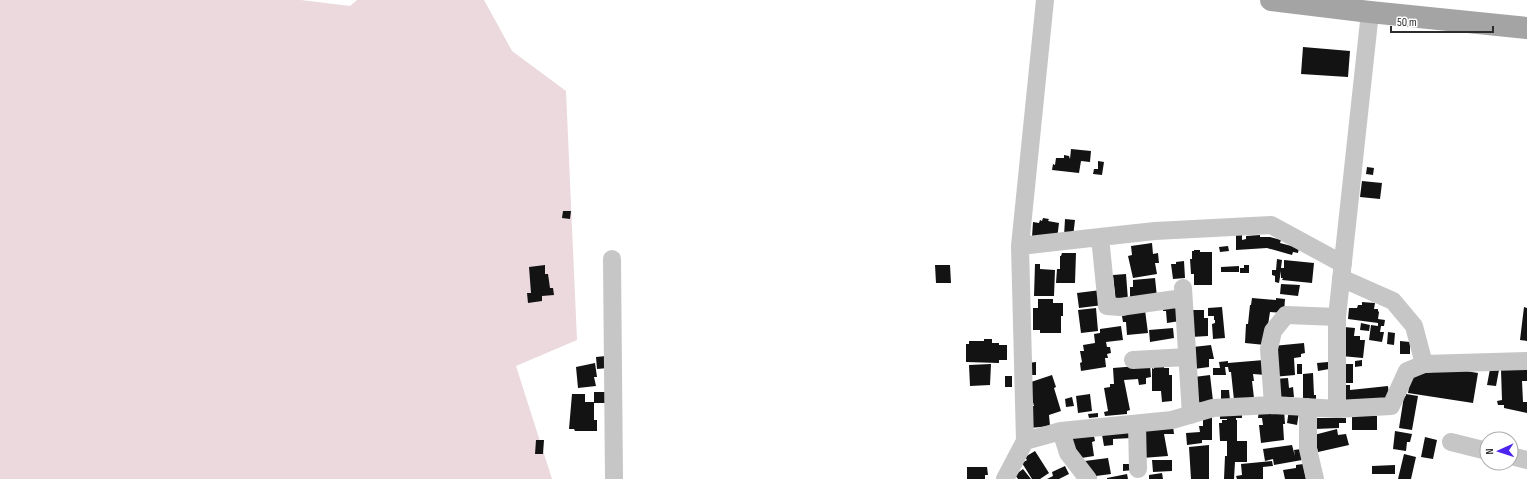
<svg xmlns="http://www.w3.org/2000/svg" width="1527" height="479" font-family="'Sofia Sans Condensed',sans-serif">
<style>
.green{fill:#ebd9dd}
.building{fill:#131313}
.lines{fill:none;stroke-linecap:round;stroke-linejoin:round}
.minor{stroke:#c6c6c6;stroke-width:18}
.major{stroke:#a4a4a4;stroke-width:22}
</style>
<rect width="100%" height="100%" fill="#fff"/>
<path class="green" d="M0,0h301l49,6 7,-6h127l28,51 54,40 11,249 -61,26 36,113h-552z"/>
<path class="building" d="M1303,47l47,4 -2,26 -47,-3z
M1071,149l20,2 -1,11 -9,-1 -2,12 -27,-3 1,-6 2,1 1,-7h8v-3l5,1 1,3z
M1098,161l6,1 -2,13 -9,-1 1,-5h4z
M1367,167l7,1 -1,7 -7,-1z
M1362,181l20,2 -2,16 -20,-2z
M563,211h8l-1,8 -8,-1z
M1043,218l6,1 -1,2 11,2 -2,16 -25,-2 1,-15 6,1 1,-3 2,1z
M1065,219l10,1 -2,17 -9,-1z
M1236,235h6v5l4,-1v-3l14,-1v2h10l11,3 -1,3 19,5 -1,5 -5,-1 -1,3 -25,-7 -31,2z
M1152,243l1,11 5,-1 1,10h-4l2,11 -24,4 -5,-22 4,-1 -1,-9z
M1228,246l1,5 -9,1 -1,-5z
M1194,250h6v2h12v33h-18v-11h-3l-1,-15h2v-8h2z
M1062,253h14l-1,30h-19l1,-14h3v-13h1z
M1277,259l5,1 -1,8h3v-8l30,3 -2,20 -30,-3 1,-2h-2v-7l-2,12 -4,-1v-6l-3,-1v-5h4z
M1184,261l1,17 -12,1 -2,-15h5v-2z
M1035,264h5v5l15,1 -1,26h-20z
M545,265v9h3l2,14h3l1,7 -12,1v5l-14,2 -1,-10h4l-2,-26z
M935,265h15l1,18h-15z
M1244,265h5v8h-9v-5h4z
M1239,266v6h-18v-5z
M1126,274l2,26 -12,2 -3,-27z
M1155,278l2,19 -27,4v-14h3v-7z
M1281,284l19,1 -2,11 -18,-2z
M1101,290l2,15 -24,3 -2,-15z
M1252,298l24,2v-2l9,1 -1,14 -14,-1 -5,33 -20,-2 1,-19h2l2,-19h1z
M1038,299h15v4h10v13h-2v17h-21v-3h-7v-22h5z
M1362,302l13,1 -1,6h4v2l1,1 -1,7 7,1 -1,6h-3l-1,6h4l-2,10 -13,-2 2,-15 7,1v-3l-30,-4 1,-11h8l1,-3h4z
M1178,305l2,16 -13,2 -1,-12h-3v-4z
M1222,307l3,31 -12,1 -1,-15 3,-1v-3h-1v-4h-6v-8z
M1524,307l3,1v33l-7,-1z
M1096,308l2,23 -17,2 -3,-23z
M1145,310l3,23 -21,2 -1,-13h-3l-1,-6 5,-1v-3z
M1190,310h14v8h4v18l-17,1z
M1361,323l9,2 -1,6 -9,-1z
M1121,326l2,14 -17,2 1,5h3l1,6 -4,1 1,4h-3l1,9 -25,4 -1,-8 2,-1 -2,-11h4l-1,-6 12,-2 -1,-9 6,-1v-4z
M1344,327l11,1 -1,8h6v4h5l-2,18 -22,-2z
M1173,328l1,10 -24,4 -1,-12z
M1388,332l7,1 -1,12 -7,-1z
M984,339h8v4h7v2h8v15h-8v3l-33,-1v-18h3v-3h15z
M1400,341l10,1v12h-10z
M1304,343l1,10 -4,1v3l-7,1 1,17 -22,2v-31z
M1211,345l3,14h-5v8l-15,2 -1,-22z
M606,356l2,12 -11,1 -1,-12z
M1264,360l2,15 -13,-1 1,7h-2l2,17 -20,2 -3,-28h-2l-1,-5h-3l1,8h-13v-7h7l-1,-6 9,-1v2z
M1362,360v6l-7,1v-6z
M1036,362v13h-7l-1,-12z
M1328,362l1,7 -11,2 -1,-8z
M595,363l2,14h-3l2,9 -18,2 -2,-21z
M991,364l-1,21 -20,1 -1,-21z
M1297,364h5v10h-5z
M1341,364h12v19h-12z
M1150,365l1,12 -5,1v6l-7,1 -1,-6 -14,1 6,30 -3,1v3l-22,2 -1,-4 4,-1 -4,-23 6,-1v-3h4l-1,-16z
M1154,365h10v3h5v7h3v26l-10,1 -1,-11h-9v-23l2,1z
M1454,369l24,4 -5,30 -65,-10 3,-18z
M1490,369l9,1 -3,16 -9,-1z
M1527,369v12h-5l1,21h4v11l-23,-5v-3h-6l-1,-4 5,-1 -1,-30z
M1313,373l1,22h2v7h-13v-28z
M1052,375l4,12 -2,1 7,23 -12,4 1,11 -20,2v-22h4l-6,-23z
M1210,375l3,26 -16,2 -3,-26z
M1005,376h7v11h-7z
M1288,378l1,10 4,-1 1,10 -19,1 -1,-19z
M1342,385h8v5l38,-4 1,10 -2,3 -45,3z
M1221,390h8l1,10h-9z
M594,392h11l1,11h-12v17h3v11h-22l-1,-2h-5l3,-35h13v8h9z
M1090,394l2,17 -14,2 -2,-17z
M1406,394l12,2 -6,34 -13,-2 5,-32h2z
M1072,397l2,9 -8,1 -1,-8z
M1284,409l1,15h-2l1,16 -23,3 -2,-18h4l-1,-7h-4l1,-8z
M1289,410l10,2 -2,13 -10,-2z
M1220,411h22v7h-6v2h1v21h10v21h-12l-1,17h-10l1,-23h2v-15h-7l-1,-18h3v-3h5v-1h-7z
M1098,413v4l-9,1 -1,-4z
M1203,416h9v24h-10v3l-15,2 -1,-12 14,-1 -1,-6h4z
M1352,416h25v14h-25z
M1315,418h31v5h-7v5l-24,1z
M1173,426l1,8h-10l4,22 -26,2 3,-30z
M1131,427v11l-18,1v6l-9,1 -3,-17z
M1337,429l1,6 8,-1 3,11 -31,7 -4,-17z
M1093,431l2,10 -3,1 2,14 -19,3 -3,-22z
M1395,431l17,3 -2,8h-3l-1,9 -13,-2z
M1425,437l12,3 -4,19 -12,-2z
M536,440h8l-1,14h-8z
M1209,445v34h-18l-2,-32z
M1292,445l3,11 -1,-6 7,-1 1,11 -28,5 -1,-6 -8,2 -2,-12z
M1035,451l14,22 -9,6h-8l-10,-16 5,-3 -2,-3z
M1404,454l12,3 -5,22h-13z
M1108,458l3,16 -15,2 1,2 -20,-16z
M1152,460h20v11l-19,1z
M1272,461l1,5 -10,1v12h-26l-1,-3 6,-1 -1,-11z
M1123,464h9l1,6 -10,1z
M1303,464l3,15h-21l-2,-9 13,-2v-3z
M1395,465v9h-23v-8z
M1065,466l4,8 -10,5h-12l6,-3 -1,-4z
M967,467h20l1,8h-3v4h-18z
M1023,469l8,10h-13l-3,-4z
M1162,473l1,6h-14v-4z
M1127,474l1,5h-21v-1z"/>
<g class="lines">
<path class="minor" d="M1100,237l55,-6 116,-6 72,39
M1020,246l80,-9 7,69 13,1 63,-9
M612,259l2,220
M1341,278l52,23 21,25 10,38
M1183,288l8,127
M1133,360l54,-3
M1273,405l-4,-56 4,-18 13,-16 51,2
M1308,407v42l7,30
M1337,409v-92l33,-305
M1137,424l1,45
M1061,431l7,22 20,26
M1025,441l36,-10 111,-11 41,-12 60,-3 64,4 54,-3 16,-35 17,-7 103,-3
M1451,442l36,9
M1511,456l16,4
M1005,479l20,-38 -5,-195 25,-246"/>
<path class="major" d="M1271,0l99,12 157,16"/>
</g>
<g transform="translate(1499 451) rotate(267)"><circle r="19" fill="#ffffff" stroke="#ababab"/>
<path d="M0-3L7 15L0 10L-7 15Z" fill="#4c23ef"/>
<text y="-6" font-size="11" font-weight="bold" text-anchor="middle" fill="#2c2c2c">N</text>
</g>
<path d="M1391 26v6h102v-6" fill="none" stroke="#2c2c2c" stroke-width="2"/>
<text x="1397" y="26" font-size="12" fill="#2c2c2c" stroke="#ffffff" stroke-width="3" paint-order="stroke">50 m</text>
</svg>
